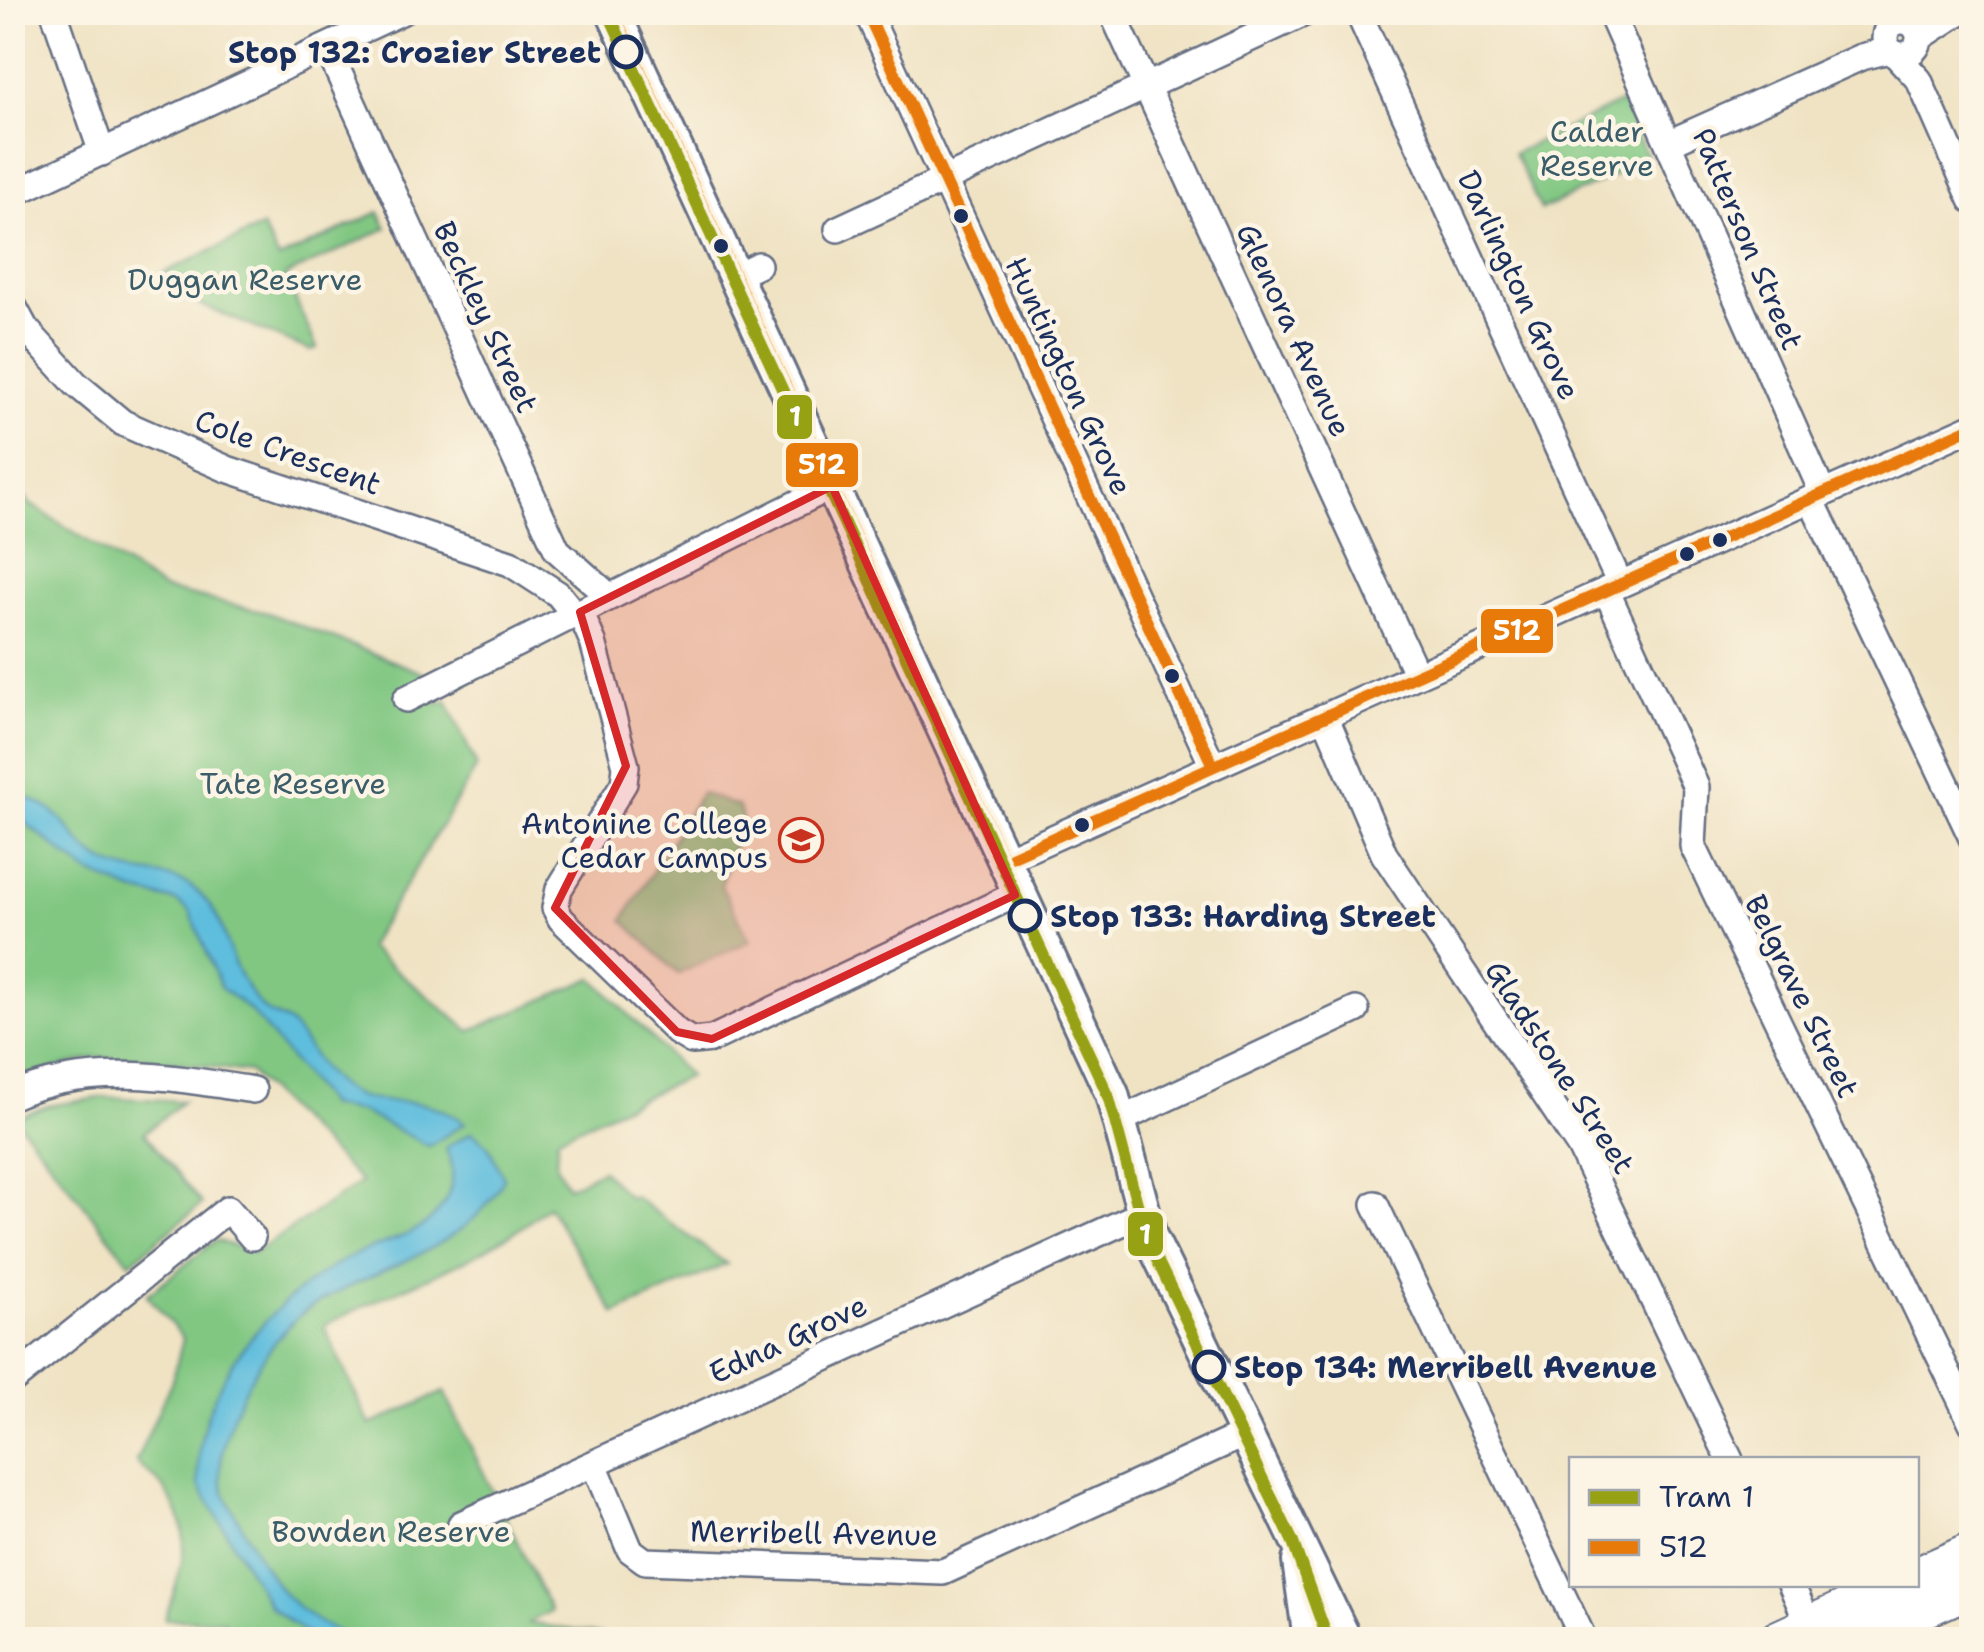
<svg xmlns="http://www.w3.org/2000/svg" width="1984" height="1652" font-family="'Shantell Sans',sans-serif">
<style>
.green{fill:#81c782;stroke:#4e7b70;stroke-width:2.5}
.water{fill:#5fbddd;stroke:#3d769e;stroke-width:2.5}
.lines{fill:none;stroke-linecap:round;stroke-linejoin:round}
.minor-casing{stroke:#666e82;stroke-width:30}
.major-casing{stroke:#666e82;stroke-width:38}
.highway-casing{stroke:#666e82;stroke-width:42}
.minor{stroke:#fff;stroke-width:25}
.major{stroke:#fff;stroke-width:32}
.highway{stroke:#fff;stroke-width:38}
.bus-1-casing{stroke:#fcf5e5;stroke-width:20}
.bus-1{stroke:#e87a09;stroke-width:12}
.tram-1-casing{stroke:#fcf5e5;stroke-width:20}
.tram-1{stroke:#96a113;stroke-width:12}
.marked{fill:#d62828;fill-opacity:0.2;stroke:#d62828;stroke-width:8;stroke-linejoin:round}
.stop-dot{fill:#fcf5e5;stroke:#1b2f5e;stroke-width:5}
.bus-dot{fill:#1b2f5e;stroke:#fcf5e5;stroke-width:4}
.labels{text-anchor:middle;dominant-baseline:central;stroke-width:9;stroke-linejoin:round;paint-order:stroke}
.stop-label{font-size:30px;font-weight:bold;fill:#1b2f5e;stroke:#fcf5e5;text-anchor:start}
.park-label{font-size:30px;fill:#3a5d69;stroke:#fcf5e5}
.street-label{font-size:30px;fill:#1b2f5e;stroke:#fcf5e5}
.poi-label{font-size:30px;fill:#1b2f5e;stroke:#fcf5e5;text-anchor:end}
.line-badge{stroke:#fcf5e5;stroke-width:4}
.badge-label{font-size:28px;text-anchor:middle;font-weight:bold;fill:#fff}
</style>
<rect width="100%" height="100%" fill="#fcf5e5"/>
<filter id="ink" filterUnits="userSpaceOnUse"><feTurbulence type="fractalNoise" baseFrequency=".01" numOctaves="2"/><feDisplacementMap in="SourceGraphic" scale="20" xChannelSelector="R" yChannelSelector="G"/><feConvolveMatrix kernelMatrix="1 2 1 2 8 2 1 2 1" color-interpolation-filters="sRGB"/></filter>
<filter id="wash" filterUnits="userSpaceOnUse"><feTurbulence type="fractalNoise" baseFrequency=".0048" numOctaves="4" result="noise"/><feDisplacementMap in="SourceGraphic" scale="40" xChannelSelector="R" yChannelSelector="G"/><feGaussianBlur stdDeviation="2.25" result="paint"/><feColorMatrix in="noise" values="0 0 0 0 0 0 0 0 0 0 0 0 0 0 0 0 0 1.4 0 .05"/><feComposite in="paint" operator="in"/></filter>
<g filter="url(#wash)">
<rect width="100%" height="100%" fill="#f0e3c4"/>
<path class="green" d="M1622,102l26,57 -107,51 -27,-57z
M379,212l8,16 -102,48 32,72 -6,3 -149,-62 -5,-13 105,-49 17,32z
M12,481l18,23 133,85 105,24 155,60 16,31 8,-3 30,66 -109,180 102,84 123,-53 96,98 -131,61 -2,28 12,22 34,-17 27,28 4,-2 94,68 -112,50 -67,-108c-64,58 -149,78 -224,120l46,99 74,-33 107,219 -23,12 98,16 -388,1 -16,-20 -57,-1c16,-51 35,-89 -6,-136 -7,-8 -16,-12 -23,-22l37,-83 10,-40 -36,-43 69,-55 38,13 107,-71 -112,-110 -109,-14h-44l-83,21z
M701,793l38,14 3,12 -21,67 29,55 -72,33 -55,-54z
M105,1097l78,4 -39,32 58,71 -72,59 -115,-145 32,-12z"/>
<path class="water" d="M13,790c12,7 29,13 40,22 21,16 24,37 54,51 34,17 69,3 97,35 19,21 20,42 31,67 6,13 19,36 30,45 7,6 19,8 26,15 19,20 28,48 53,64 40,25 72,-2 121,34l-36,23 -67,-34 -33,-6 -79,-96 -29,-22 -31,-77 -14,-10 -43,-10 -46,-19 -74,-59z
M472,1132l16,14 16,32c-34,73 -131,89 -193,129 -43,27 -100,127 -89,178 3,14 13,28 20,41 28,57 52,92 115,113h-43l-44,-32 -71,-122c-8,-97 71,-187 153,-229 24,-12 55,-17 76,-34 22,-18 33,-50 17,-74z"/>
</g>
<g filter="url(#ink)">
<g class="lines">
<defs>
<path id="minor" d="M54,12l48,141
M867,12l346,754
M1112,12l305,663
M1358,12l262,572
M1610,12l213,482
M1885 38a17 17 0 1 1 34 0a17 17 0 1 1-34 0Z
M1919,38l40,-26
M327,47l230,503 53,47
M1895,54l24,26 53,120
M1671,142l190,-85 29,-7
M12,194l389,-182
M838,229l469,-217
M735,276l23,-11
M12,304l13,24 51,56 47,39 104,46 283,94 48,31 17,21
M1811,499l161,339
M1606,590l90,197 -3,59 279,577
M580,612l13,30 33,124 -2,17 -65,106 -4,19 6,11 116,113 15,9 20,-2 307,-146
M406,699l426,-213
M1325,716l59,138 196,293 150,313
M1004,860l968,-433
M12,1096c77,-34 161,-19 241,-6
M1120,1120l236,-110
M1375,1204l209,436
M12,1381l216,-172 24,28
M594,1464l36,86 15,11 298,11 302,-138
M461,1524l680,-310
M1791,1584l18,41"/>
<path id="major" d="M613,12l499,1082 38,142 195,404
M1299,1561l11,79"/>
<path id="highway" d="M1916,1577l56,-25
M1778,1640l122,-56
M1853,1640l119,-53"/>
</defs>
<use href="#minor" class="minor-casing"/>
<use href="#major" class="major-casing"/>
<use href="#highway" class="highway-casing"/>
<use href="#minor" class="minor"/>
<use href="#major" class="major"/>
<use href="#highway" class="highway"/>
<defs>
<path id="bus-1" d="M613,12l391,848 968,-433
M867,12l346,754"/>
</defs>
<use href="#bus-1" class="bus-1-casing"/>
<use href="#bus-1" class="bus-1"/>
<defs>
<path id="tram-1" d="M608,12l500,1083 38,142 146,303 36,100"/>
</defs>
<use href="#tram-1" class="tram-1-casing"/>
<use href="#tram-1" class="tram-1"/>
</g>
</g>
<path class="marked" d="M832,486l183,409 -303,144 -35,-7 -122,-124 71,-142 -46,-154z"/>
<defs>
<symbol id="school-ring" viewBox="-11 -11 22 22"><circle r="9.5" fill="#fcf5e5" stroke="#c8321e" stroke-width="1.5"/><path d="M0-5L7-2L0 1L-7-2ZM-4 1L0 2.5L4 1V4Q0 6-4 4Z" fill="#c8321e"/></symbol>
</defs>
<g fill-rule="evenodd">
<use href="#school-ring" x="776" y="815" width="50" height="50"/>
</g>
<g class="stop-dot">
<circle cx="626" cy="52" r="15"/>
<circle cx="1025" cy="916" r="15"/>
<circle cx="1209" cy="1367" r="15"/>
</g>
<g class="bus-dot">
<circle cx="961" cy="216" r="9"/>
<circle cx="721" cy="246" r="9"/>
<circle cx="1720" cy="540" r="9"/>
<circle cx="1687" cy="554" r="9"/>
<circle cx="1172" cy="676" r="9"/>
<circle cx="1082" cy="825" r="9"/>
</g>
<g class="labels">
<g class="stop-label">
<text x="601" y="52" text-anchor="end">Stop 132: Crozier Street</text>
<text x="1050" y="916">Stop 133: Harding Street</text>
<text x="1234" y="1367">Stop 134: Merribell Avenue</text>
</g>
<g class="park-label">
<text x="1597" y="131">Calder<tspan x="1597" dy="34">Reserve</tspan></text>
<text x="245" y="279">Duggan Reserve</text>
<text x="293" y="783">Tate Reserve</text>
<text x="391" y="1531">Bowden Reserve</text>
</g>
<g class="street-label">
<text transform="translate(1748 239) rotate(67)">Patterson Street</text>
<text transform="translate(1519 285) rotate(65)">Darlington Grove</text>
<text transform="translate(486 317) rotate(65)">Beckley Street</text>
<text transform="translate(1294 330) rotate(65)">Glenora Avenue</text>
<text transform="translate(1069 376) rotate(65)">Huntington Grove</text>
<text transform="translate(288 452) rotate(20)">Cole Crescent</text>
<text transform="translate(1802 996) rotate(64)">Belgrave Street</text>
<text transform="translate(1560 1067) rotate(57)">Gladstone Street</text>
<text transform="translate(788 1339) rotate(-25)">Edna Grove</text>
<text transform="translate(814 1533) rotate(1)">Merribell Avenue</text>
</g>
<g class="poi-label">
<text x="768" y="823">Antonine College<tspan x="768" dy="34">Cedar Campus</tspan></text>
</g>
</g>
<g class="line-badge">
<rect x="775" y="393" width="39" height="48" rx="10" fill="#96a113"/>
<rect x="784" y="441" width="76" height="48" rx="10" fill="#e87a09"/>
<rect x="1479" y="607" width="76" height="48" rx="10" fill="#e87a09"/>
<rect x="1126" y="1210" width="39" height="48" rx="10" fill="#96a113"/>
</g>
<g class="badge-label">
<text x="795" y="426">1</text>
<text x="822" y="474">512</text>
<text x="1517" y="640">512</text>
<text x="1145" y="1244">1</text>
</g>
<rect width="1984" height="1652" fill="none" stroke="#fcf5e5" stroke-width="50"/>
<rect x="1569" y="1457" width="350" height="130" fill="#fcf5e5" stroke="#a2a6af" stroke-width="2.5"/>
<rect x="1589" y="1490" width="50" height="15" fill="#96a113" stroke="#a2a6af" stroke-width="2.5"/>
<text x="1659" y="1507" font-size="30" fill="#1b2f5e">Tram 1</text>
<rect x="1589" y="1540" width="50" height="15" fill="#e87a09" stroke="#a2a6af" stroke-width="2.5"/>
<text x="1659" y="1557" font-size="30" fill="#1b2f5e">512</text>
</svg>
